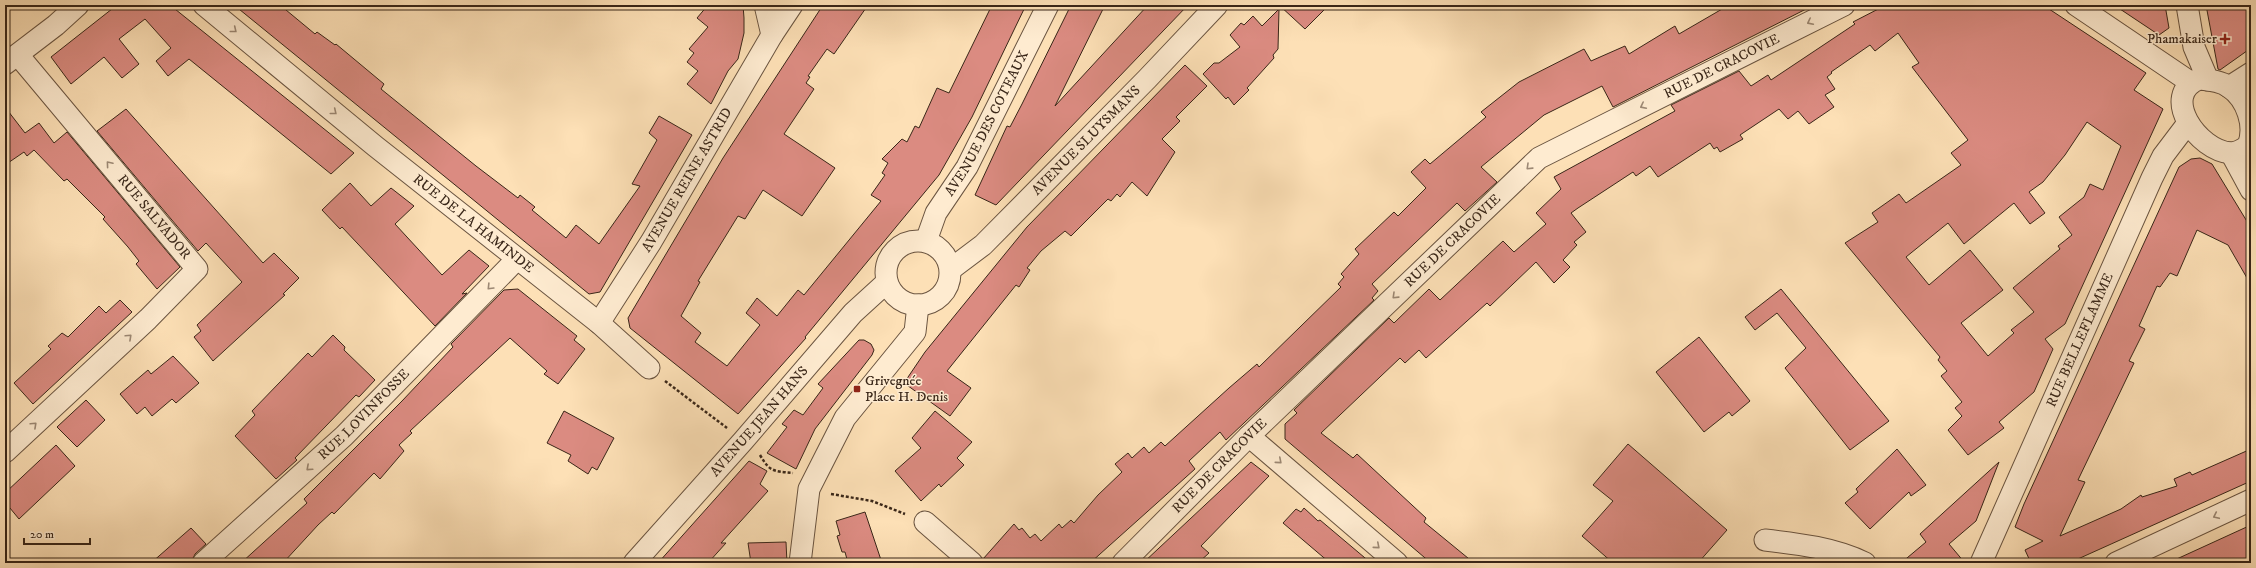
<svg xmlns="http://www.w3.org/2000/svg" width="2256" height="568" font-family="'IM FELL DW Pica',serif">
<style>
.building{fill:#db8b81;stroke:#392618;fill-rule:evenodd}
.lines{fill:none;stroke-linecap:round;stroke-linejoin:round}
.minor-casing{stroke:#6a5440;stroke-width:23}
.path{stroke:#392618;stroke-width:2.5;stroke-dasharray:3 2;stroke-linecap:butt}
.minor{stroke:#feebd0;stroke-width:21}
.oneway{stroke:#9c8874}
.poi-dot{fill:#8f2418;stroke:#feebd0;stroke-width:1.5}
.labels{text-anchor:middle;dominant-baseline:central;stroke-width:3;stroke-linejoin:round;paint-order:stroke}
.poi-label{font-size:14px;fill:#392618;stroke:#feebd0;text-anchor:end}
.street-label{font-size:14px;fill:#392618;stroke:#feebd0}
</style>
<rect width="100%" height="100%" fill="#fde0b6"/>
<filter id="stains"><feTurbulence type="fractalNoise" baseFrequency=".005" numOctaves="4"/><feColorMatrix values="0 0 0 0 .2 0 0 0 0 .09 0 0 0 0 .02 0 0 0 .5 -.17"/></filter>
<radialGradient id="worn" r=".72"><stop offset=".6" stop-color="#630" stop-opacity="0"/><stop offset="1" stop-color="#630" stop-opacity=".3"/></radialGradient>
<path class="building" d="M117,5h53l184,148 -23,21 -142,-115 -21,17 -12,-15 15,-13 -26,-29 -26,20 20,25 -17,14 -18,-21 -33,27 -20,-27z
M234,5h46l35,29 2,-2 18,13 1,-1 48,40 -3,5 95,77 42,32 2,-3 15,12 -3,3 34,28 10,-13 23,19 41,-58 -8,-2 25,-44 -8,-7 10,-17 33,19 -92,157 -11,2z
M708,5h35l1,13v15l-6,26 -10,12 -17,33 -24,-20 11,-13 -11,-9 7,-9 -5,-4 19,-22 -11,-9z
M823,5h45l-34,49 -7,-5 -19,27 2,1 -4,6 8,6 -30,45 51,34 -33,48 -39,-26 -18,29 -7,-3 -40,65 2,1 -19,34 20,17 -6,9 32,24 33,-41 -14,-12 11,-15 20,18 21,-26 6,5 77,-94 -10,-6 14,-20 -3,-2 6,-10 -6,-4 20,-20 5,3 8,-16 4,2 18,-40 12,5 43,-88h34l-54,112 -33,58 -134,162 1,1 -68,76 -108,-86 -2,-10 95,-160z
M1071,5h34l-50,101 93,-101h40l-192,200 -21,-10 32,-69 3,1 12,-23z
M1279,5h50l-24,24z
M1729,5h85l-201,102 -11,-21 -58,29 -63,52 16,15 -32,29 -8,-8 -85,81 6,7 -6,7 2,2 -148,140 -6,-8 -31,29 6,8 -105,94h-106l-1,-4 31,-35 5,6 3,-2 8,10 5,-4 6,7 18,-17 3,4 9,-8 3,3 24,-28 24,-23 -7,-8 13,-11 4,5 12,-11 5,6 12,-11 4,4 64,-58 28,-24 2,3 82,-80 -3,-3 6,-7 -3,-3 18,-20 -4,-5 39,-37 4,4 28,-28 -15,-16 14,-13 5,5 56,-47 -5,-5 38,-30 65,-33 7,12 34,-15 4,8 46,-28 4,8z
M1886,5h157l103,68 -12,17 29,19 -98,215 -20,15 8,10 -19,43 -35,30 5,6 -36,27 -20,-25 14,-14 -7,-8 7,-6 -21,-26 6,-5 -9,-11 2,-3 -95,-114 33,-21 -6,-9 27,-19 7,9 55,-38 -10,-12 17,-13 -56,-73 7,-4 -21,-30 -23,18 -5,-6 -39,27 1,1 -5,4 8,12 -10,6 9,12 -25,17 -11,-13 -10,8 -9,-10 -39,26 3,4 -23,13 -3,-5 -3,2 -4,-6 -52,34 -8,-11 -14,10 -3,-4 -55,36 -7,5 15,19 -12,10 3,3 -14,15 7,7 -16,16 -18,-21 -46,44 -3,-3 -61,55 -7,-8 -14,13 -5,-5 -79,75 32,25 4,-4 69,64 -2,4 50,41h-43l-146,-124v-15l12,-11 -3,-3 95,-92 5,5 35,-34 11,11 63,-59 11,11 32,-28 -10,-11 25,-24 -7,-12 121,-66 -4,-6 68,-34 12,15 17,-11 3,5 84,-56 -2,-2zM2087,122l34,24 -18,44 -13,-6 -6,13 -25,20 13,18 -14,11 2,3 -47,39 21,24 -23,18 3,3 -26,23 -27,-33 42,-33 -33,-40 -41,35 -23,-28 42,-34 16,21 50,-41 16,21 15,-11 -16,-21 14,-10 22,-27z
M2114,5h51l4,23 -10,7z
M2206,5h45v43l-31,22 -2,-1z
M1279,9l-1,40 -5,6 1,3 -27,30 2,2 -15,15 -6,-8 -2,2 -23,-25 11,-11h5l21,-16 -10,-12 11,-12 3,2 9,-9 9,10z
M1185,65l22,21 -31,31 4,4 -18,18 13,13 -28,44 -15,-14 -12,15 -3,-3 -6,7 -3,-2 -37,37 -6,-5 -24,20 -14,17 3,2 -11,17 -3,-2 -69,86 24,17 -21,28 -46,-33 21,-31 102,-125z
M5,107l20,26 14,-10 15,20 13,-11 113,135 -23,22 -21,-25 3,-3 -11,-14 -25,-28 2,-2 -38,-38 -3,2 -30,-31 -7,6 -3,-4 -19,13z
M126,109l137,154 11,-10 25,25 -16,16 2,1 -72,66 -19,-24 7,-6 -4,-6 45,-43 -36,-39 -8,8 -101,-120z
M2200,158l12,6 39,64v57l-23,-40 -31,-15 -20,46 -7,-3 -10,14 -3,-1 -18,40 6,3 -16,32 5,2 -56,117 7,2 -25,54 61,-27 20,-14 1,2 35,-11 -3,-7 16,-7 2,3 59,-26v32l-182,82h-38l-6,-13 18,-9 -28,-14 9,-23 155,-337 12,-8z
M350,183l21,23 20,-18 23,18 -19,18 47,51 27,-25 20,16 -27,28 5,-1 -32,33 -93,-99 -2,2 -18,-19z
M518,289l59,47 -3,4 11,9 -27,35 -14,-10 3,-3 -37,-33 -100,93 2,2 -13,12 5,6 -24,28 -6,-6 -40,41 -2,-2 -14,13 -35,38h-42l66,-60 -3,-4 98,-98 51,-54 -2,-3 53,-54z
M1781,289l108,132 -39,29 -65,-82 21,-20 -29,-35 -22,17 -10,-13z
M120,300l12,12 -99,92 -19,-21 37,-34 -3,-3 14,-13 6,4 31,-31 7,7z
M333,335l12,12 -1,3 31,30 -16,17 -3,-2 -61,63 2,2 -21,19 -41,-43 20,-21 -3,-4 56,-58 4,4z
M1699,337l51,64 -18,15 -3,-4 -25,20 -48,-60z
M859,340h5l7,4 3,6 -2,5 -57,74 -19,40 -29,-16 20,-26 -5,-3 12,-14 9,5 20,-27 -5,-4z
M173,356l26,27 -23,20 -4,-4 -20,17 -7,-9 -8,7 -17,-20 28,-24 3,4z
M86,400l19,20 -28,27 -20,-20z
M564,411l50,27 -17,32 -5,-3 -4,7 -20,-13 3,-6 -24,-12z
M935,411l37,31 -15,16 7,7 -23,22 -2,-3 -18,17 -26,-30 26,-23 -9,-10z
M1628,444l99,86 -29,33h-85l-31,-27 31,-35 -20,-16z
M56,445l19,21 -56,53 -14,-17v-9z
M1897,449l29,36 -15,11 -2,-4 -39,37 -25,-26 13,-11 -2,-3z
M749,461l18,10 -7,13 8,7 -47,52h5l-18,20h-50z
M1251,462l18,14 -68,70 8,7 -11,10h-55z
M1999,462l-23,59 -27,23 16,19h-64l25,-21 -6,-8z
M1304,508l14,13 2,-1 51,43h-41l-7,-6 -40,-34 13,-14 5,3z
M865,512l17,51h-34l-3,-11h-3l-5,-16 3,-1 -4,-14z
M2251,525v31l-15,7h-68z
M191,528l15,16 -11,10 -4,9h-40z
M786,542l1,21h-36l-3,-20z"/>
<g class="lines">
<defs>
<g id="minor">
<path id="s1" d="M204,5l171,141 224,177 50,45"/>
<path d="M765,5l7,30"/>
<path d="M2076,5l114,77"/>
<path d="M2187,5l7,42 14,33"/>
<path d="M5,64l51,-39 22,-20"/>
<path d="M2199,79c10,1 22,2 30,8 18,12 27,39 19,59 -5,3 -11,7 -17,7 -33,-2 -72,-58 -32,-74z"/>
<path d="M2229,87l22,-14"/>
<path d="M2231,153l20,37"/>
<path id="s2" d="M926,241l10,-28 31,-46 81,-162"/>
<circle cx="918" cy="273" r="32"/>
<path id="s3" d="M951,269l32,-24 164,-166 70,-74"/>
<path id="s4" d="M599,323l52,-81 121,-207 20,-30"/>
<path d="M1249,436l148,127"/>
<path d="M5,452l143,-133 49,-50 -179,-214"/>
<path d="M925,522l47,41"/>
<path d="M1765,540c35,4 69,8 100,23"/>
<path id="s5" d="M203,563l141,-127 173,-177"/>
<path id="s6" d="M634,563l109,-122 110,-128 34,-31"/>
<path d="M800,563l9,-74 36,-71 70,-86 3,-27"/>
<path id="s7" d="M1123,563l126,-127 290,-278 305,-153"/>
<path id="s8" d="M1981,563l171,-385 11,-22 25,-33"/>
<path d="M2116,563l135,-63"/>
</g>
</defs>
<use href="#minor" class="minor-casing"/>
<path class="path" d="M665,381l62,47
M760,455c10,17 13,16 33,18
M831,494l41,7 33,13"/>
<use href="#minor" class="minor"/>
</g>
<defs><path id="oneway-chevron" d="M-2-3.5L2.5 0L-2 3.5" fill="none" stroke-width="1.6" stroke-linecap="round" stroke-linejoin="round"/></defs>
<g class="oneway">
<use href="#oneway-chevron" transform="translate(1810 22) rotate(153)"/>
<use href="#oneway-chevron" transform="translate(234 30) rotate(39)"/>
<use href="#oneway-chevron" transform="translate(1643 106) rotate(153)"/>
<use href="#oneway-chevron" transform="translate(334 112) rotate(39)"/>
<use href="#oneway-chevron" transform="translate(109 164) rotate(-130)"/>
<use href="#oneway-chevron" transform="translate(1529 167) rotate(136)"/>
<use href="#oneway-chevron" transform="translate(490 287) rotate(134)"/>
<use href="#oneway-chevron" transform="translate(1395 296) rotate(136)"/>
<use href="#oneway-chevron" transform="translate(129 337) rotate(-43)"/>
<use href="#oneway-chevron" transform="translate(34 425) rotate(-43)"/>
<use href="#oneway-chevron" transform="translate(1279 461) rotate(41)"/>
<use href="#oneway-chevron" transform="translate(309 468) rotate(138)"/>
<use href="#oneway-chevron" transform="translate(2216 516) rotate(155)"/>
<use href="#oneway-chevron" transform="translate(1377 546) rotate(41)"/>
</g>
<g class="poi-dot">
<path d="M2223 33h4v4h4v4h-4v4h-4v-4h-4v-4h4z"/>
<rect x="853" y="385" width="8" height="8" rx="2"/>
</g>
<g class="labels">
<g class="poi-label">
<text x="2217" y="39">Phamakaiser</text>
<text x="865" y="381" text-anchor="start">Grivegnée<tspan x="865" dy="16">Place H. Denis</tspan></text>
</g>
<g class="street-label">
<text stroke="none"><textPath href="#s7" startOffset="785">RUE DE CRACOVIE</textPath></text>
<text stroke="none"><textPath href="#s2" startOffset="133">AVENUE DES COTEAUX</textPath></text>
<text stroke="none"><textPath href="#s3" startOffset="187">AVENUE SLUYSMANS</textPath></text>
<text stroke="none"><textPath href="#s4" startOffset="168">AVENUE REINE ASTRID</textPath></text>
<text transform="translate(154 217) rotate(50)">RUE SALVADOR</text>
<text stroke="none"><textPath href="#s1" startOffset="347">RUE DE LA HAMINDE</textPath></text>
<text stroke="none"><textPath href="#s7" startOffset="461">RUE DE CRACOVIE</textPath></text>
<text stroke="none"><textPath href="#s8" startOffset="244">RUE BELLEFLAMME</textPath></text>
<text stroke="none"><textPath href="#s5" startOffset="219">RUE LOVINFOSSE</textPath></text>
<text stroke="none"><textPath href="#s6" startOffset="189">AVENUE JEAN HANS</textPath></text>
<text stroke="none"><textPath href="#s7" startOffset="137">RUE DE CRACOVIE</textPath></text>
</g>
</g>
<rect width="2256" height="568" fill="none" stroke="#fde0b6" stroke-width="20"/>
<rect x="6" y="6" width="2244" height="556" fill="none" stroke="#392618" stroke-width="2"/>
<rect x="10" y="10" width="2236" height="548" fill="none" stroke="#392618"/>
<path d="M24 538v6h66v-6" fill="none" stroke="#392618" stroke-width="2"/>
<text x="30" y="538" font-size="12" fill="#392618" stroke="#feebd0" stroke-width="3" paint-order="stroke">20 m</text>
<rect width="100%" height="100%" filter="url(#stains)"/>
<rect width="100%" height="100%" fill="url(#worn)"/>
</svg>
